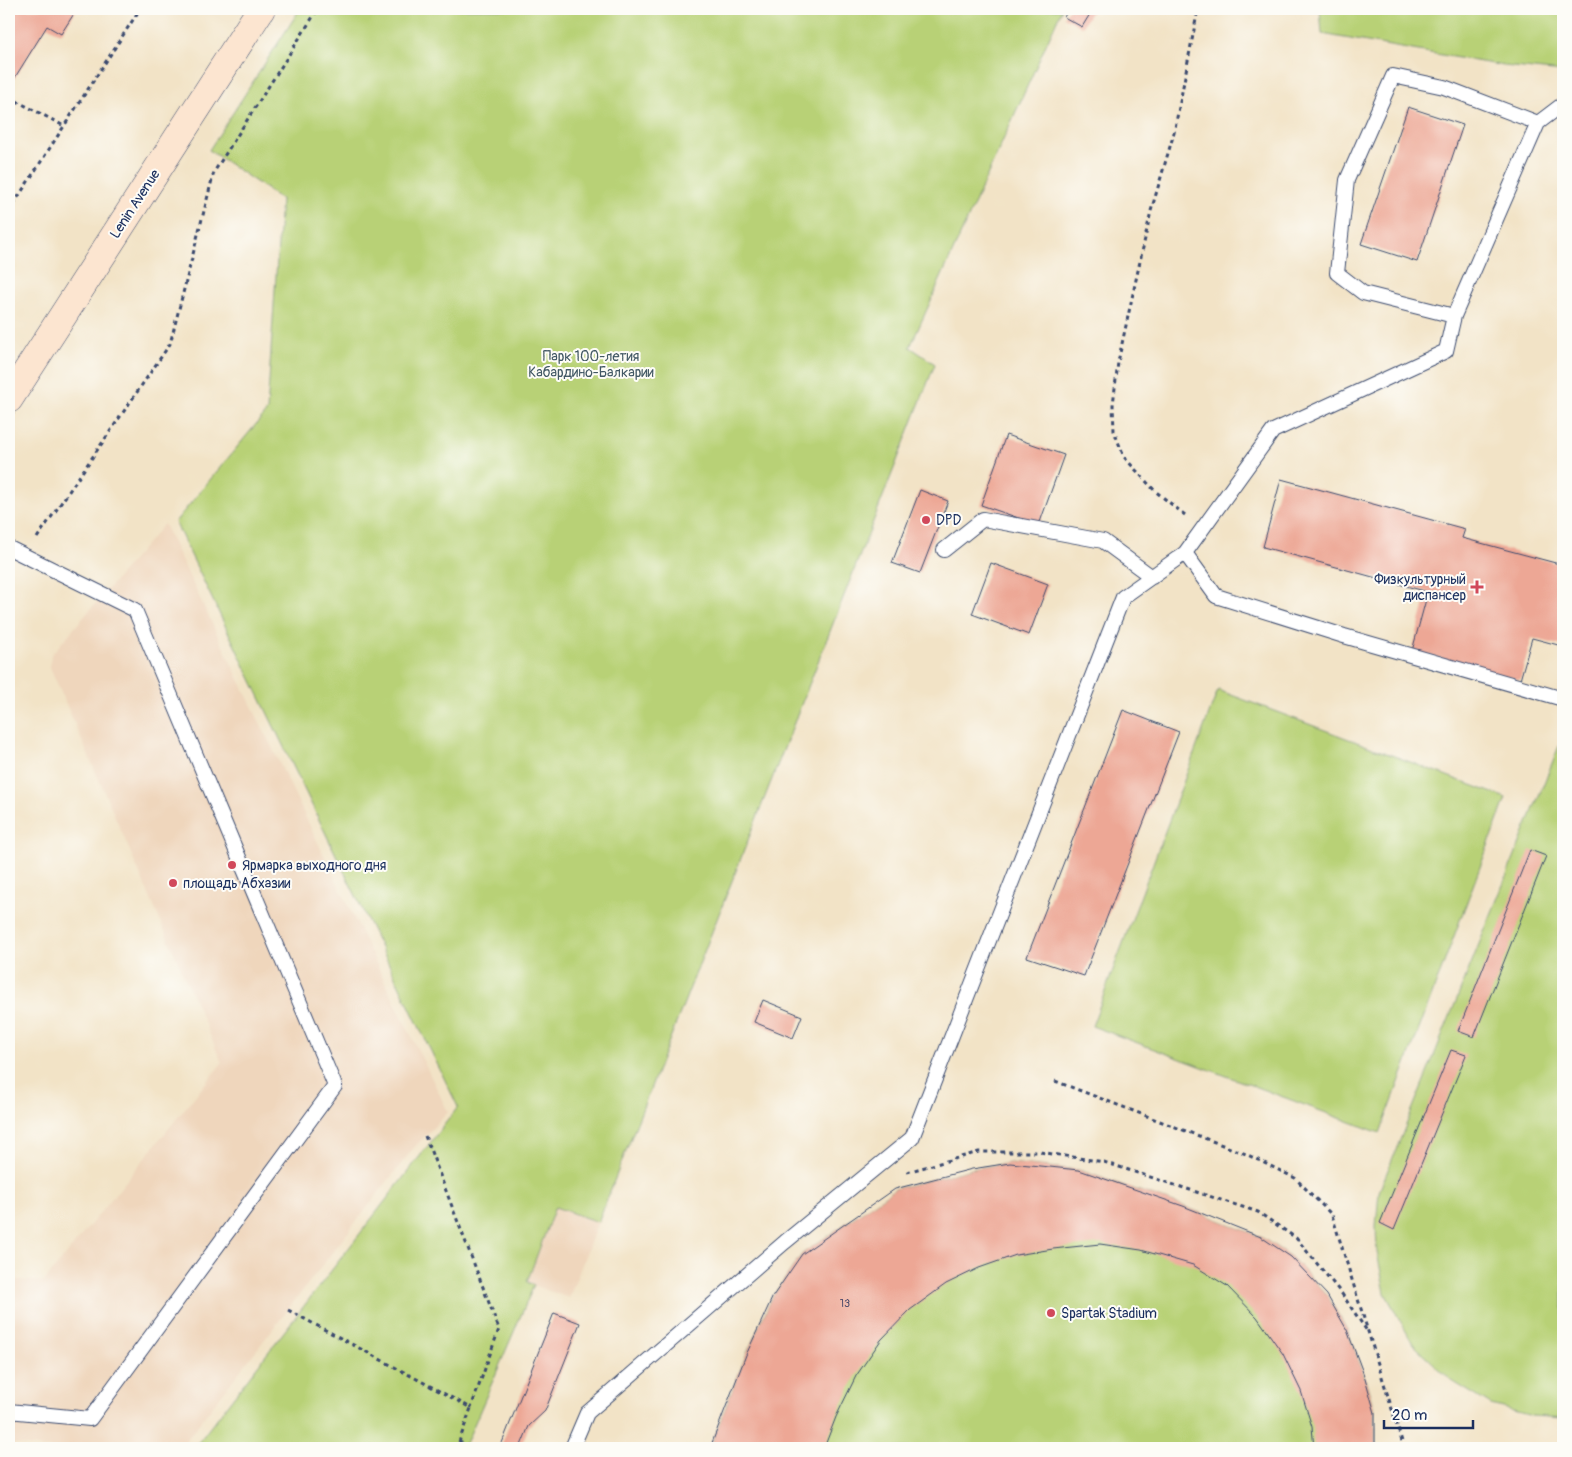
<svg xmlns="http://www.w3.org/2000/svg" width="1572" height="1457" font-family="Pangolin,sans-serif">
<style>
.built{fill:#efd6bc}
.green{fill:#b8d176;stroke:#6a806a}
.building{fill:#eda795}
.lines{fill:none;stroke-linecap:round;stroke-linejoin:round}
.service-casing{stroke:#3b4a6e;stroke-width:16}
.secondary-casing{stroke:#3b4a6e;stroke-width:29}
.path{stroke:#3b4a6e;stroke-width:3;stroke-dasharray:4 4;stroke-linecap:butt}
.service{stroke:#fff;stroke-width:14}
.secondary{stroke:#fce5d0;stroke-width:28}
.poi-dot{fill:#d1495b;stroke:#fdfcf7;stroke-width:2}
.labels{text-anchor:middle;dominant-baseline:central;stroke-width:4;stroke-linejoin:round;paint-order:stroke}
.number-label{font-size:11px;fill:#504d6c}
.street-label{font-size:14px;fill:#1b2f5e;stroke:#fdfcf7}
.park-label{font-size:14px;fill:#425864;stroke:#fdfcf7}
.poi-label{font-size:14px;fill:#1b2f5e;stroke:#fdfcf7;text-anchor:start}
</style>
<rect width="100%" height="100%" fill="#fdfcf7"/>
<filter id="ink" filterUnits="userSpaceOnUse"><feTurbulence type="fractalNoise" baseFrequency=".02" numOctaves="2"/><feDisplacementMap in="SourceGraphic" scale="10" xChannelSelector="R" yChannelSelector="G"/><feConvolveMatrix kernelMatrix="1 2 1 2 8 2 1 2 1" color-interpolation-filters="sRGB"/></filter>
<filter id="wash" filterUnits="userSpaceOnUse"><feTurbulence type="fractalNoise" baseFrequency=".0096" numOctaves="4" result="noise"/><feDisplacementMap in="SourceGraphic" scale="20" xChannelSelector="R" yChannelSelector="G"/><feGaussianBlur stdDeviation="1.12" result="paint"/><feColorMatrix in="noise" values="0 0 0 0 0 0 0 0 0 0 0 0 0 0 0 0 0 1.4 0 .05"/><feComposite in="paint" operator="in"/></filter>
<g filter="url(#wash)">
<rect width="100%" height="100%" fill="#f2e3c6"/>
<path class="built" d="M164,524l284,588 -36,38 -232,298h-132l-39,-4v-165l35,3 178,-219 -172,-396 1,-12z
M555,1206l43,16 -29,76 -42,-15z"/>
<path class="green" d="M300,9h762l-152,338 25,17 -337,858 -43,-15 -28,75 7,3 -70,163h-270l264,-341 -283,-585 92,-111 14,-212 -72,-49z
M1320,9h243v63l-59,-6 -182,-32z
M1218,690l288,108 -126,335 -288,-107z
M1559,746l4,1v671l-31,-2 -41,-11 -39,-24 -39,-37 -28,-51 -8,-41 -1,-26 3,-34z
M1010,1163l69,7 104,36 78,31 30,20 36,38 20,35 18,48 10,35v35h-665l36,-93 27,-59 29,-42 93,-65 77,-20z"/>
<g id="blocks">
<path class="building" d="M9,9h68l-16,25 -14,-8 -38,61z
M1069,9h24l-11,18 -18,-10z
M1408,107l55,18 -46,137 -56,-18z
M1006,435l58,20 -25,70 -58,-20z
M1281,479l184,50 -3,9 101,27 -1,81 -30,-8 -12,42 -108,-29 16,-59 -165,-45z
M920,490l28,11 -28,72 -28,-10z
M991,563l57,21 -19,51 -57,-21z
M1123,710l56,22 -95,244 -57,-19z
M1530,850l16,6 -72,181 -16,-6z
M763,1000l39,16 -9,22 -39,-16z
M1451,1050l15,5 -72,175 -14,-7z
M1010,1163l69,7 104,36 78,31 30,20 36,38 20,35 18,48 10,35v35h-61l-2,-21 -11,-36 -18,-37 -26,-37 -30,-31 -34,-21 -52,-15 -41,-6 -47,5 -37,6 -37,13 -33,16 -36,26 -29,30 -25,36 -20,41 -12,31h-114l36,-93 27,-59 29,-42 93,-65 77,-20z
M554,1313l26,10 -35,88 -16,15 -9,22h-20z"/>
</g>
</g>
<g filter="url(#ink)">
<use href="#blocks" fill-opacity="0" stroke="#3b4a6e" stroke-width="1"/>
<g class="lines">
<defs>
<path id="service" d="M1538,123l-94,-36 -51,-11 -46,104 -10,93 26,20 91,23 84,-193 25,-19
M9,548l126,62 200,476 -245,333 -81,-8
M944,550l39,-31 120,22 49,36
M1185,553l88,-122 173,-80 8,-35
M572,1448l15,-35 198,-171 127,-104 211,-541 62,-44 31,43 128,40 219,63"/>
<path id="secondary" d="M9,399l252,-390"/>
</defs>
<use href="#service" class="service-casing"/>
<use href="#secondary" class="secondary-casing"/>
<path class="path" d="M9,97l55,29
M9,211l131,-202
M1185,515l-30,-24 -31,-34 -10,-26 -1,-26 5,-43 33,-151 23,-78 24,-124
M37,538l133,-194 44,-172 104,-163
M1055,1081l191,73 49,24 37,37 72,233
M425,1136l74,193 -28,79
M907,1172l72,-20h61l64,10 154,50 38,26 46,56 27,40
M288,1310l183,98 -12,34 -6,6
M459,1442l15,6
M180,1448h5"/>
<use href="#service" class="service"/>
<use href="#secondary" class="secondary"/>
</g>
</g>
<g class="poi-dot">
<circle cx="926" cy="520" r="5"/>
<path d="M1474.5 579.5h5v5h5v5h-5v5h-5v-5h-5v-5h5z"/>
<circle cx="232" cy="865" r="5"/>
<circle cx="173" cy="883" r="5"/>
<circle cx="1051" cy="1313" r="5"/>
</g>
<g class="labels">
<g class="number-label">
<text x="845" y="1303">13</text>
</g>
<g class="street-label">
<text transform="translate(135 204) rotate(-57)">Lenin Avenue</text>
</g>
<g class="park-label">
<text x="591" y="356">Парк 100-летия<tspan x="591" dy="16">Кабардино-Балкарии</tspan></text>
</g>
<g class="poi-label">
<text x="936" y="520">DPD</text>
<text x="1466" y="579" text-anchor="end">Физкультурный<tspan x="1466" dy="16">диспансер</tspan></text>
<text x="242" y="865">Ярмарка выходного дня</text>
<text x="183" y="883">площадь Абхазии</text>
<text x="1061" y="1313">Spartak Stadium</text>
</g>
</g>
<rect width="1572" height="1457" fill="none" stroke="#fdfcf7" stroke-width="30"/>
<path d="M1384 1420v8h89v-8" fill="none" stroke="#1b2f5e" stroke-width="2.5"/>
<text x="1392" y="1420" font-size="15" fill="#1b2f5e" stroke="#fdfcf7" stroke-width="4" paint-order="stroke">20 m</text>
</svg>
